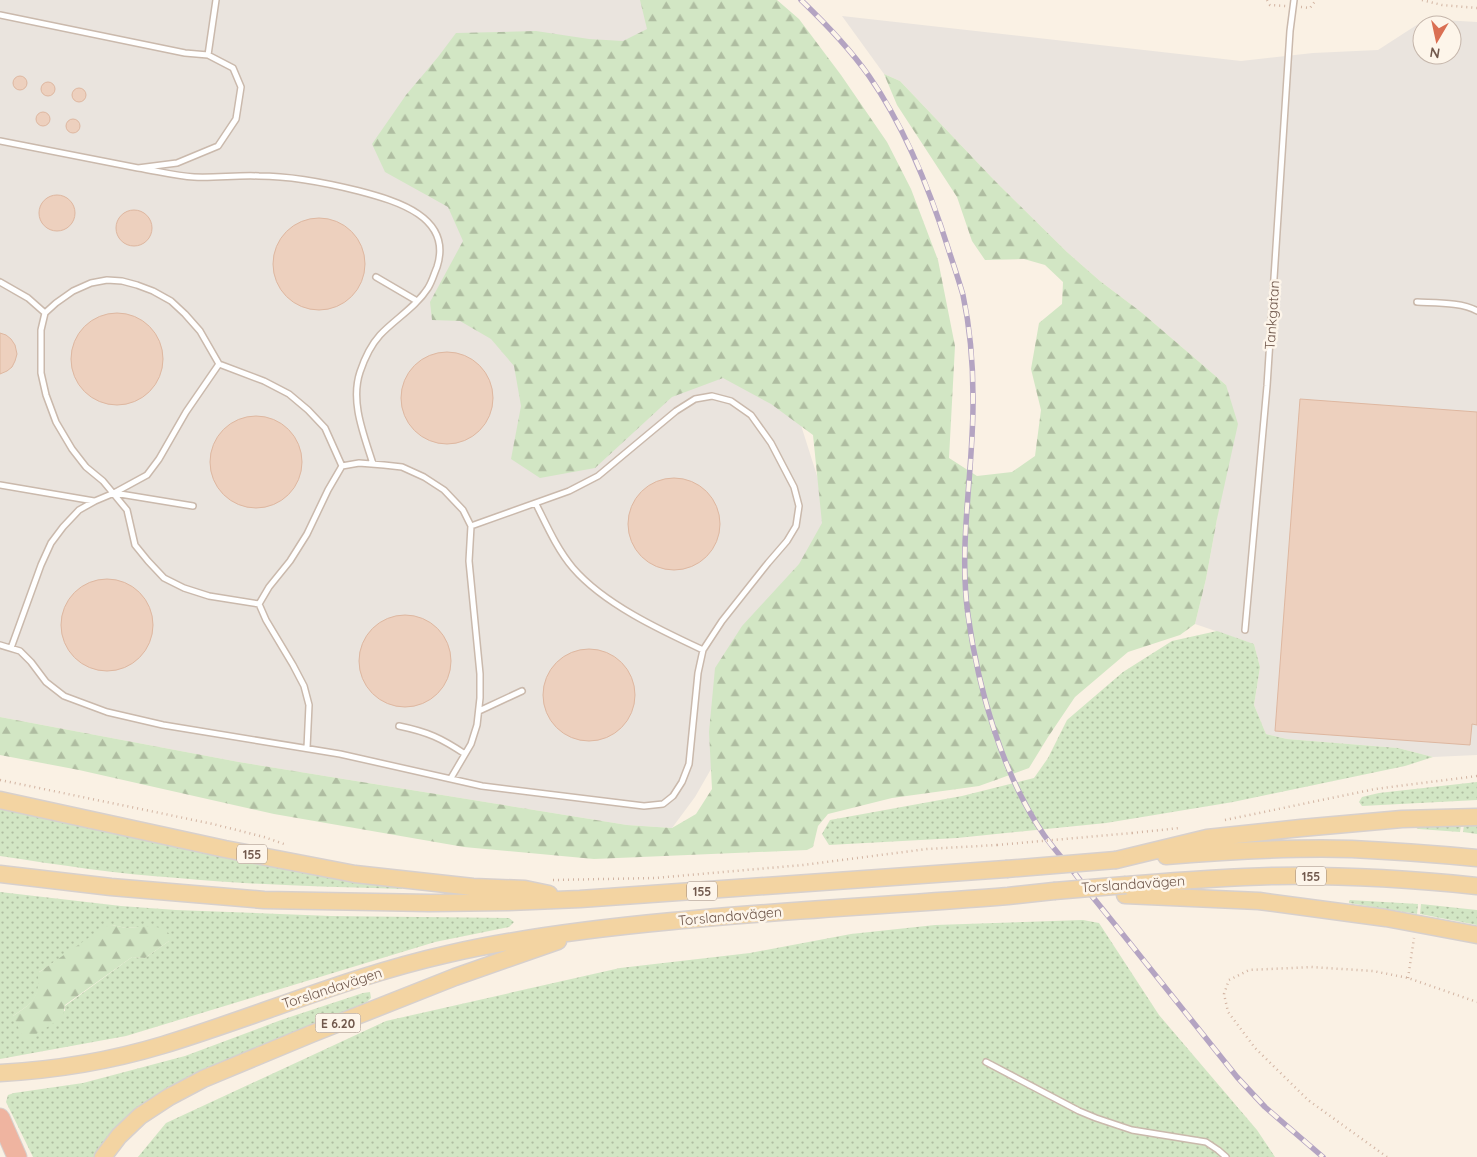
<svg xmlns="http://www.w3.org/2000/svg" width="1477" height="1157" font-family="Quicksand,sans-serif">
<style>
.industrial{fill:#eae4de;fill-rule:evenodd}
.grass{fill:url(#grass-dots);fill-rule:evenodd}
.forest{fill:url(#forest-firs)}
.building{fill:#edd0be;stroke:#deb7a0}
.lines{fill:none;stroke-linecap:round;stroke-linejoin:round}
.lane-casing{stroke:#cab9ac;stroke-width:8}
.primary-casing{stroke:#d7d0cd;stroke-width:19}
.highway-casing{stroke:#d7d0cd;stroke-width:21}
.path{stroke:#d2b4a2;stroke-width:2.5;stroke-dasharray:1 4;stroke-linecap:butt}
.lane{stroke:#fff;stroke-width:5}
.primary{stroke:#f3d4a2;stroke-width:16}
.highway{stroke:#efb4a0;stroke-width:19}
.rail-casing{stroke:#b4a4c2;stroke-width:5.5}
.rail{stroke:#fdf5ea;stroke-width:4;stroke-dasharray:11;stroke-linecap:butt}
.primary-bridge-casing{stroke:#d7d0cd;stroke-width:19;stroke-linecap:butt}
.path-bridge{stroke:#d2b4a2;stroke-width:2.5;stroke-dasharray:1 4;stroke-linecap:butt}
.primary-bridge{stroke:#f3d4a2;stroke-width:16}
.labels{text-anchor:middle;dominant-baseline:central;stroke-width:5;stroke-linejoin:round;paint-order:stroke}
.shield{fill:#fdf5ea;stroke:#9a877b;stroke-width:1}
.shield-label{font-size:12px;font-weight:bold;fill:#70584c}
.street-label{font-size:14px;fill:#70584c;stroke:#fdf5ea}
</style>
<defs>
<pattern id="grass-dots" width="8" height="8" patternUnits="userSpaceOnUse" patternTransform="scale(1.25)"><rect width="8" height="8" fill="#d2e6c4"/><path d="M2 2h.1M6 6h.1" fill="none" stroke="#afbda1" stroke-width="1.8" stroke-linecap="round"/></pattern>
<pattern id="forest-firs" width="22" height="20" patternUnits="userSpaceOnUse" patternTransform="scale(1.25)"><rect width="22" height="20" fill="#d2e6c4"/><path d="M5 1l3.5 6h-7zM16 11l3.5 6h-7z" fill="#afbda1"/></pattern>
</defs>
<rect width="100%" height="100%" fill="#faf1e4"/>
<path class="industrial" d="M0,0h644l130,340 58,183 -98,206 -39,68 -23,31 -45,-3 -388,-63 -239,-45z
M842,16l399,45 72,-8 65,-3 48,-31 51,3v733l-44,2 -35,-9 -111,-9 -21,-5 -12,-29 6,-38 -6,-23 -59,-20 11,-45 11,-60 9,-134 -85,-73 -41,-31 -33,-29 -72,-71 -95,-100 -16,-7zM1422,25h30v30h-30z"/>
<path class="grass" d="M1217,631l37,13 6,23 -6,38 12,29 21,5 111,9 35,9 -28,9 -172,36 -127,21 -149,15 -128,7 -7,-11 8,-14 132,-24 72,-18 14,-20 19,-38 56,-48 49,-31z
M1477,782v18l-115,6 -3,-4 3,-5 17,-4z
M0,809l186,40 216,37v3c-75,-2 -150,-4 -224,-11 -60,-4 -119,-13 -178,-22z
M1477,823v11l-14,-2 1,-7h-3l-1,7 -41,-3 -8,-3z
M0,892l121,14 55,4 155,6 178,2 5,4 -5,5 -74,15 -309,94 -126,23zM112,925l14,3 12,-1 31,14 -24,17 -13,-1 -67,49v5l-52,5c20,-14 27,-17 26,-44z
M1350,900l68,4 -1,10 -68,-11v-2z
M1421,904l56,6v15l-57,-11z
M1083,920l16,3 60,92 98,115 18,27h-1137l28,-34 220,-102 234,-53 130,-15 101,-19 84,-9z
M370,992l1,6 -4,4 -80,33 -96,44 -95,78h-63l-27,-55 2,-7 6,-2 69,-10 102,-27 96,-36 82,-27z"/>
<path class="forest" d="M640,0h137l22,19 42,56 46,67 24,47 27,71 17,86 -6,112 28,18 35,-4 23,-16 6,-46 -10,-41 8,-46 23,-19 1,-22 -18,-17 -21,-6 -39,1 -13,-19 -15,-44 -60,-92 -13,-31 16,7 95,100 72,71 33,29 41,31 85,73 12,39 -21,95 -11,60 -11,45 -15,11 -52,17 -53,45 -27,40 -19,31 -50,18 -87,12 -64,16 -10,12 -5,21 -6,3 -213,9 -130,-12 -190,-33 -195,-44 -79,-15v-38l239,45 388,63 45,3 24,-14 16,-25 -3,-57 6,-64 27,-42 57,-62 23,-41 -9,-88 -42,-31 -48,-26 -51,19 -77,71 -55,10 -29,-19 10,-53 -7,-40 -23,-27 -31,-18 -28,-1 -2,-18 33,-61 -15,-34 -63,-35 -13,-28 34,-49 32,-38 18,-24 80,-2 53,8 34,2 24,-12z
M112,925l14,3 25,-2 14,3 6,7 -2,5 -24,17 -13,-1 -67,48 -2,12 -36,23 -5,-5 -9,-19c19,-13 27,-18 25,-43l66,-46z"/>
<path class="building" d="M13 83a7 7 0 1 1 14 0a7 7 0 1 1-14 0Z
M41 89a7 7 0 1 1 14 0a7 7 0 1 1-14 0Z
M72 95a7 7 0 1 1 14 0a7 7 0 1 1-14 0Z
M36 119a7 7 0 1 1 14 0a7 7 0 1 1-14 0Z
M66 126a7 7 0 1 1 14 0a7 7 0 1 1-14 0Z
M39 213a18 18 0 1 1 36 0a18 18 0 1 1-36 0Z
M116 228a18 18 0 1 1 36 0a18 18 0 1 1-36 0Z
M273 264a46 46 0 1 1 92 0a46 46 0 1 1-92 0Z
M71 359a46 46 0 1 1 92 0a46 46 0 1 1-92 0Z
M0,333l6,2 5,4 4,6 2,9 -2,7 -3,6 -5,4 -7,3z
M401 398a46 46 0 1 1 92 0a46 46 0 1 1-92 0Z
M1300,399l177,13v313l-5,-1 -2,21 -195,-14z
M210 462a46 46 0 1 1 92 0a46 46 0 1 1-92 0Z
M628 524a46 46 0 1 1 92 0a46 46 0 1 1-92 0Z
M61 625a46 46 0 1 1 92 0a46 46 0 1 1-92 0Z
M359 661a46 46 0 1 1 92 0a46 46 0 1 1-92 0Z
M543 695a46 46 0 1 1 92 0a46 46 0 1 1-92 0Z"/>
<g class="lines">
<defs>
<path id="lane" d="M0,15l185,38 23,2 25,13 8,19 -5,32 -18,27 -41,17 -39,5 -138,-27
M208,55l8,-55
M138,168c19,3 38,8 56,9 22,1 43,-2 65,-1 33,0 68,7 100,15 38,10 94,26 78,76 -3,7 -5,15 -9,21 -12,19 -33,31 -48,47 -9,10 -16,25 -20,37 -10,30 4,63 13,92
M376,277l41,24
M0,282l28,16 17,15
M1417,302c17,1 46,0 60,9
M0,485l94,16
M114,493l79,13
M536,504c11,22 21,45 37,64 31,36 87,62 130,82
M259,604l-50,-8 -25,-8 -20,-10 -16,-17 -13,-16 -8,-35 -24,-29 -17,-14 -14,-18 -16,-27 -10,-27 -5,-22v-43l4,-17 11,-10 17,-12 18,-8 16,-3 15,1 15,4 16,6 18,10 14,13 15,17 19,33 45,17 25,13 19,16 17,18 17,38
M1245,630l22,-244 23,-355 4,-31
M0,645l20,6 11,11 15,20 18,14 43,16 56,13 177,29 142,32 162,20 19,-2 10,-8 9,-14 7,-18 9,-91 5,-23 19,-29 46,-58 19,-22 9,-15 3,-20 -5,-19 -23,-44 -20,-28 -20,-14 -19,-5 -17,3 -19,12 -78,65 -29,15 -98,35
M11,648l30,-83 10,-22 12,-16 16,-17 16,-9 19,-8 33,-18 12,-16 27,-47 33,-48
M479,711l43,-20
M399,726c29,6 42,12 66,28
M307,748l2,-43 -5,-19 -11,-21 -27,-45 -7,-16 10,-17 21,-26 17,-27 21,-44 14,-24 17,-3 25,2 18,2 22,10 20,13 19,20 8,16 -2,35 11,113v24l-3,27 -6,19 -20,34
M986,1062l93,49 17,7 36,12 74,12 12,8 8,7"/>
<path id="primary" d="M0,800l225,49 130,25 118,13 52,2 24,5
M1166,856c61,-5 124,-9 186,-7 42,2 83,5 125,9
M1116,860l91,-22 94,-10 101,-9 75,-2
M0,874l111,13 153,13 166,3 78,-1 72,-3 426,-30
M1126,885c50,-4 99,-8 149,-9 68,-1 135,3 202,10
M1125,895l134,6 127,17 91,17
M0,1073c55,-3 110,-12 163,-28 95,-29 187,-69 285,-91 74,-17 150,-26 225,-33 111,-11 223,-16 335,-25l46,-5
M103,1157l16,-21 21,-20 29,-19 34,-18 108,-45 144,-57 103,-36"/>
<path id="highway" d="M0,1118l17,39"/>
</defs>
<use href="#lane" class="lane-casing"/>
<use href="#primary" class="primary-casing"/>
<use href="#highway" class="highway-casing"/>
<path class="path" d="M1267,0l3,5 16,1
M1422,0l20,5 35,3
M1301,7l9,1 6,-8
M0,780l213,44 51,13 20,7
M1225,820l150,-31 102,-13
M1132,833l48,-5
M553,880l102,-2 148,-13 124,-16 70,-4
M1408,978l6,-40
M1387,1157l-79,-57 -53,-52 -27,-36 -4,-18 5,-14 20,-10 62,-3 62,4 35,7 69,24"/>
<use href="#lane" class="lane"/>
<use href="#primary" class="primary"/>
<use href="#highway" class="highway"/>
<defs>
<path id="rail" d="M801,0c24,23 49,49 68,76 37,53 61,114 80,175 5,15 10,30 14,44 7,33 10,68 10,102 1,73 -15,145 -5,218 10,73 34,159 76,220 9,13 19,24 29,36 14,19 29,38 44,56l120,150 28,30 58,50"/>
</defs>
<use href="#rail" class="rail-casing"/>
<use href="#rail" class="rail"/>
<defs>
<path id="primary-bridge" d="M1006,869l110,-9
M1054,891l72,-6"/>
</defs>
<use href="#primary-bridge" class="primary-bridge-casing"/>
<path class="path-bridge" d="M997,845l135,-12"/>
<use href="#primary-bridge" class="primary-bridge"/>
</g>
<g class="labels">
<g class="shield">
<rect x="237" y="844.5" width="30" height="19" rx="4"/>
<rect x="1296" y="866.5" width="30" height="19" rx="4"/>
<rect x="687" y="881.5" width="30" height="19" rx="4"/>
<rect x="315.5" y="1013.5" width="45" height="19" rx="4"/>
</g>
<g class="shield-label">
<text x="252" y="854">155</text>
<text x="1311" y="876">155</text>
<text x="702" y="891">155</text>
<text x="338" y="1023">E 6.20</text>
</g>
<g class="street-label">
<text transform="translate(1272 315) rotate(-86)">Tankgatan</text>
<text transform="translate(1133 884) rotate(-4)">Torslandavägen</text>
<text transform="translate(730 916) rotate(-5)">Torslandavägen</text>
<text transform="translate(332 988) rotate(-18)">Torslandavägen</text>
</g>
</g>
<g transform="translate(1437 40) rotate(189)"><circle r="24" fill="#fdf5ea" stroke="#c5b6ab"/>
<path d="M0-4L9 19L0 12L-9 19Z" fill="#da6f53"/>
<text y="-8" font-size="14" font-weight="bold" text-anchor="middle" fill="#70584c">N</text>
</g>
</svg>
